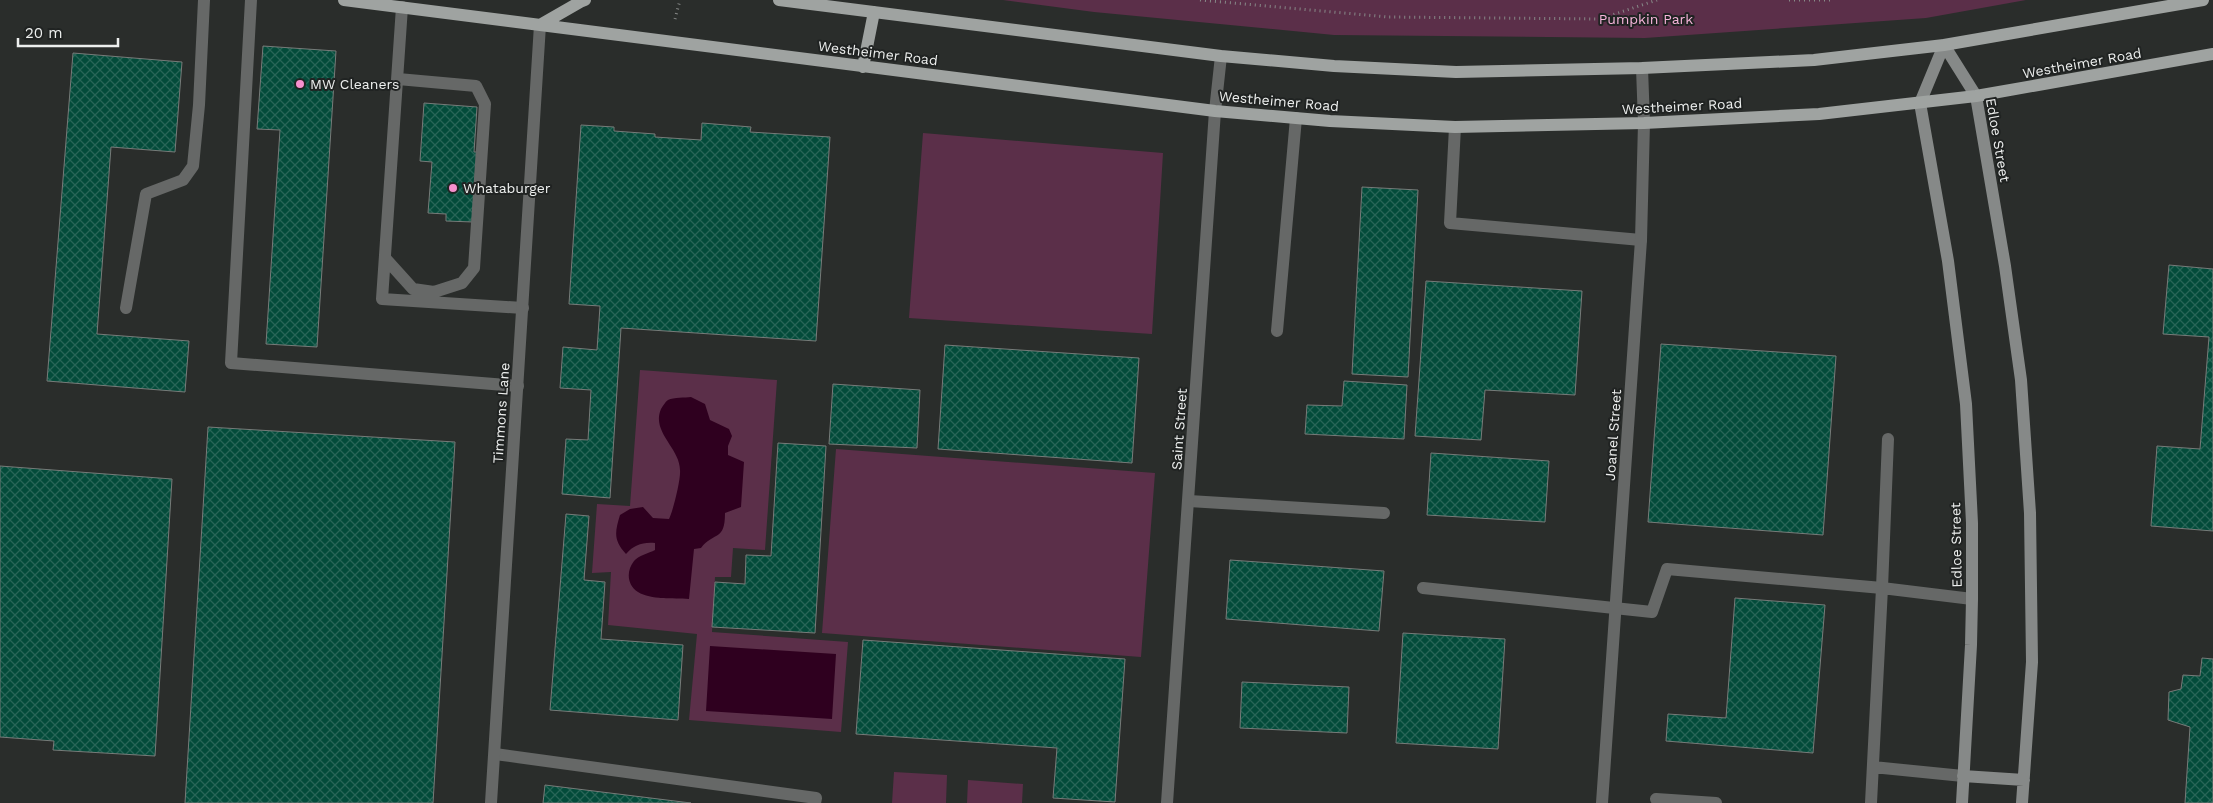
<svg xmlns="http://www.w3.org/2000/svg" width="2213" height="803" font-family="'Work Sans',sans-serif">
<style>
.park{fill:#5b2f49}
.water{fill:#2f001f}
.building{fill:url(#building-cross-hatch);stroke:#777b79}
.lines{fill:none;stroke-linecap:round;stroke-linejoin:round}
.path{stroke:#878988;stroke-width:3;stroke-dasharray:1 4;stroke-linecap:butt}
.service{stroke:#666867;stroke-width:12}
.minor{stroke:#666867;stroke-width:12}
.tertiary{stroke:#666867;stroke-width:12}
.secondary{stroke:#868988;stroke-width:12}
.primary{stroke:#9fa3a1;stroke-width:12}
.poi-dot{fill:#f790ce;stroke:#202322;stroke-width:2}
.labels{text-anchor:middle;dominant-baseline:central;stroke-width:4;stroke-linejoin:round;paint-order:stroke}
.park-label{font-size:14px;fill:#f6b5da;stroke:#202322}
.street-label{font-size:14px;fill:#edefee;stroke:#202322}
.poi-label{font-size:14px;fill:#edefee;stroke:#202322;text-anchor:start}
</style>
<defs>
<pattern id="building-cross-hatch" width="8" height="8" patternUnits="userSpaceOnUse" patternTransform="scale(1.25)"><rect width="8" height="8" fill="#034b3a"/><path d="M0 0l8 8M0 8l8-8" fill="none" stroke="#286557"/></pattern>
</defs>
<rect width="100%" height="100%" fill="#2a2d2b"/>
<path class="park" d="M1003,0h1023l-100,18 -281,20 -311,-3 -240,-23z
M923,133l240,20 -11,181 -243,-16z
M640,370l137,10 -12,170 -32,-2 -2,29h-16l-3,55 136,10 -7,90 -152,-12 8,-86 -89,-9 3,-53 -19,1 5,-69 33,2z
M836,449l319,24 -14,184 -319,-24z
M894,772l53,3 -1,28h-54z
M968,780l55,4 -1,19h-55z"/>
<path class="water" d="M691,397l14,7 5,16 19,9 3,7 -4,10v9l16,7 -3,45 -16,6c0,29 -11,18 -24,35l-7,1 -5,50c-16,-1 -38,1 -51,-7 -11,-7 -12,-21 -4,-31 4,-5 15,-8 21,-11v-7c-13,-1 -21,2 -29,11 -13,-14 -11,-22 -6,-39l10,-6 13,-2 10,11 16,1c4,-8 12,-40 11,-49 0,-22 -29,-38 -19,-61 2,-3 4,-7 7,-9 6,-3 17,-2 23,-3z
M710,646l126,8 -4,65 -126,-8z"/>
<path class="building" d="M263,46l73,5 -19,296 -51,-3 14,-214 -23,-1z
M73,53l109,9 -7,90 -64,-5 -14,187 92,7 -4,51 -138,-11z
M424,103l53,4 -3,45h4l-5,70 -27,-1v-7l-18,-1 4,-51 -12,-1z
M702,123l49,4 -1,5 80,5 -14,204 -195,-13 -11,170 -48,-4 4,-55 22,1 3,-50 -31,-2 3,-41 34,3 3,-44 -31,-2 12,-179 33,2v4l41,3v3l46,3z
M1362,187l56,3 -10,187 -56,-3z
M2169,265l44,4v262l-62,-5 6,-80 43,3 9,-112 -46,-3z
M1426,281l156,10 -7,104 -90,-5 -4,50 -66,-4z
M1661,344l175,12 -13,179 -175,-13z
M945,345l194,13 -7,105 -194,-14z
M1344,381l63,4 -3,54 -99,-5 2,-29 35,1z
M833,384l87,6 -3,58 -88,-4z
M208,427l247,15 -22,361h-248z
M778,443l48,3 -11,187 -103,-6 3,-45 30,2 1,-29 25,1z
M1431,453l118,8 -4,61 -118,-7z
M0,466l172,13 -17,277 -102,-6 1,-9 -54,-4z
M566,514l23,2 -5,64 21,2 -4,57 82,6 -5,75 -128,-10z
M1230,560l154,11 -5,60 -153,-12z
M1735,598l90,7 -12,148 -147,-12 2,-27 58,4z
M1403,633l102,6 -7,110 -102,-6z
M863,640l262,19 -10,143 -62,-4 4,-50 -201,-14z
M2202,658l11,1v144h-28l5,-76 -22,-7 1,-28 12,-3 2,-14 17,1z
M1242,682l107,5 -2,46 -107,-5z
M545,785l146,18h-148z"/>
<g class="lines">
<path class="path" d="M1200,0l188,17 212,2 57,-19
M1789,0h42
M675,19l5,-19"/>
<path class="service" d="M251,0l-20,363 287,23
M402,7l-20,292 141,9
M1455,127l-5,96 191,17
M385,258l28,31 21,3 28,-9 12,-15 11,-164 -9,-18 -78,-7
M126,308l20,-114 37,-14 10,-14 6,-61 5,-105
M1277,331l19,-213
M1189,501l195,12
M1423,588l229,24 15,-43 215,19 6,-149
M495,754l321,44 -1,5
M1873,767l90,9
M1656,799l60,4
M1871,803l11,-215 90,11"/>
<path class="minor" d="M1167,803l48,-692 6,-55
M1602,803l39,-563 3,-117 -2,-55"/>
<path class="tertiary" d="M491,803l49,-778"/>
<path class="secondary" d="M1944,45l32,51 29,170 16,114 9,133 2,149 -10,141
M1944,45l-24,58 28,158 18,143 6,119v76l-1,46 -9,158
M1963,776l61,4"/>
<path class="primary" d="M344,0l871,111 115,10 125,6 189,-4 175,-9 157,-18 237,-42
M779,0l442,56 113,10 122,6 186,-4 172,-8 130,-15 259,-45
M540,25l40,-23 5,-2
M863,67l11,-55"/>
</g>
<g class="poi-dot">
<circle cx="300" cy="84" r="5"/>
<circle cx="453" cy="188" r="5"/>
</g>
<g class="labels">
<g class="park-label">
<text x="1646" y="19">Pumpkin Park</text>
</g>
<g class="street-label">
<text transform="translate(878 53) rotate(7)">Westheimer Road</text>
<text transform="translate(2082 63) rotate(-10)">Westheimer Road</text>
<text transform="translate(1279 101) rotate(5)">Westheimer Road</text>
<text transform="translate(1682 106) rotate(-3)">Westheimer Road</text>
<text transform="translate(1998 140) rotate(80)">Edloe Street</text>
<text transform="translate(501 413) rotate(-86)">Timmons Lane</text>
<text transform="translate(1179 429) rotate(-86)">Saint Street</text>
<text transform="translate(1613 435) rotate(-86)">Joanel Street</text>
<text transform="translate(1956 545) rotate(-91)">Edloe Street</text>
</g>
<g class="poi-label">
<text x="310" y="84">MW Cleaners</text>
<text x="463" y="188">Whataburger</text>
</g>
</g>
<path d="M18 38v8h100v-8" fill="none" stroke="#edefee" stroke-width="2.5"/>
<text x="25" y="38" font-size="15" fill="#edefee" stroke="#202322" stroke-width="4" paint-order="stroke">20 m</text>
</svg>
